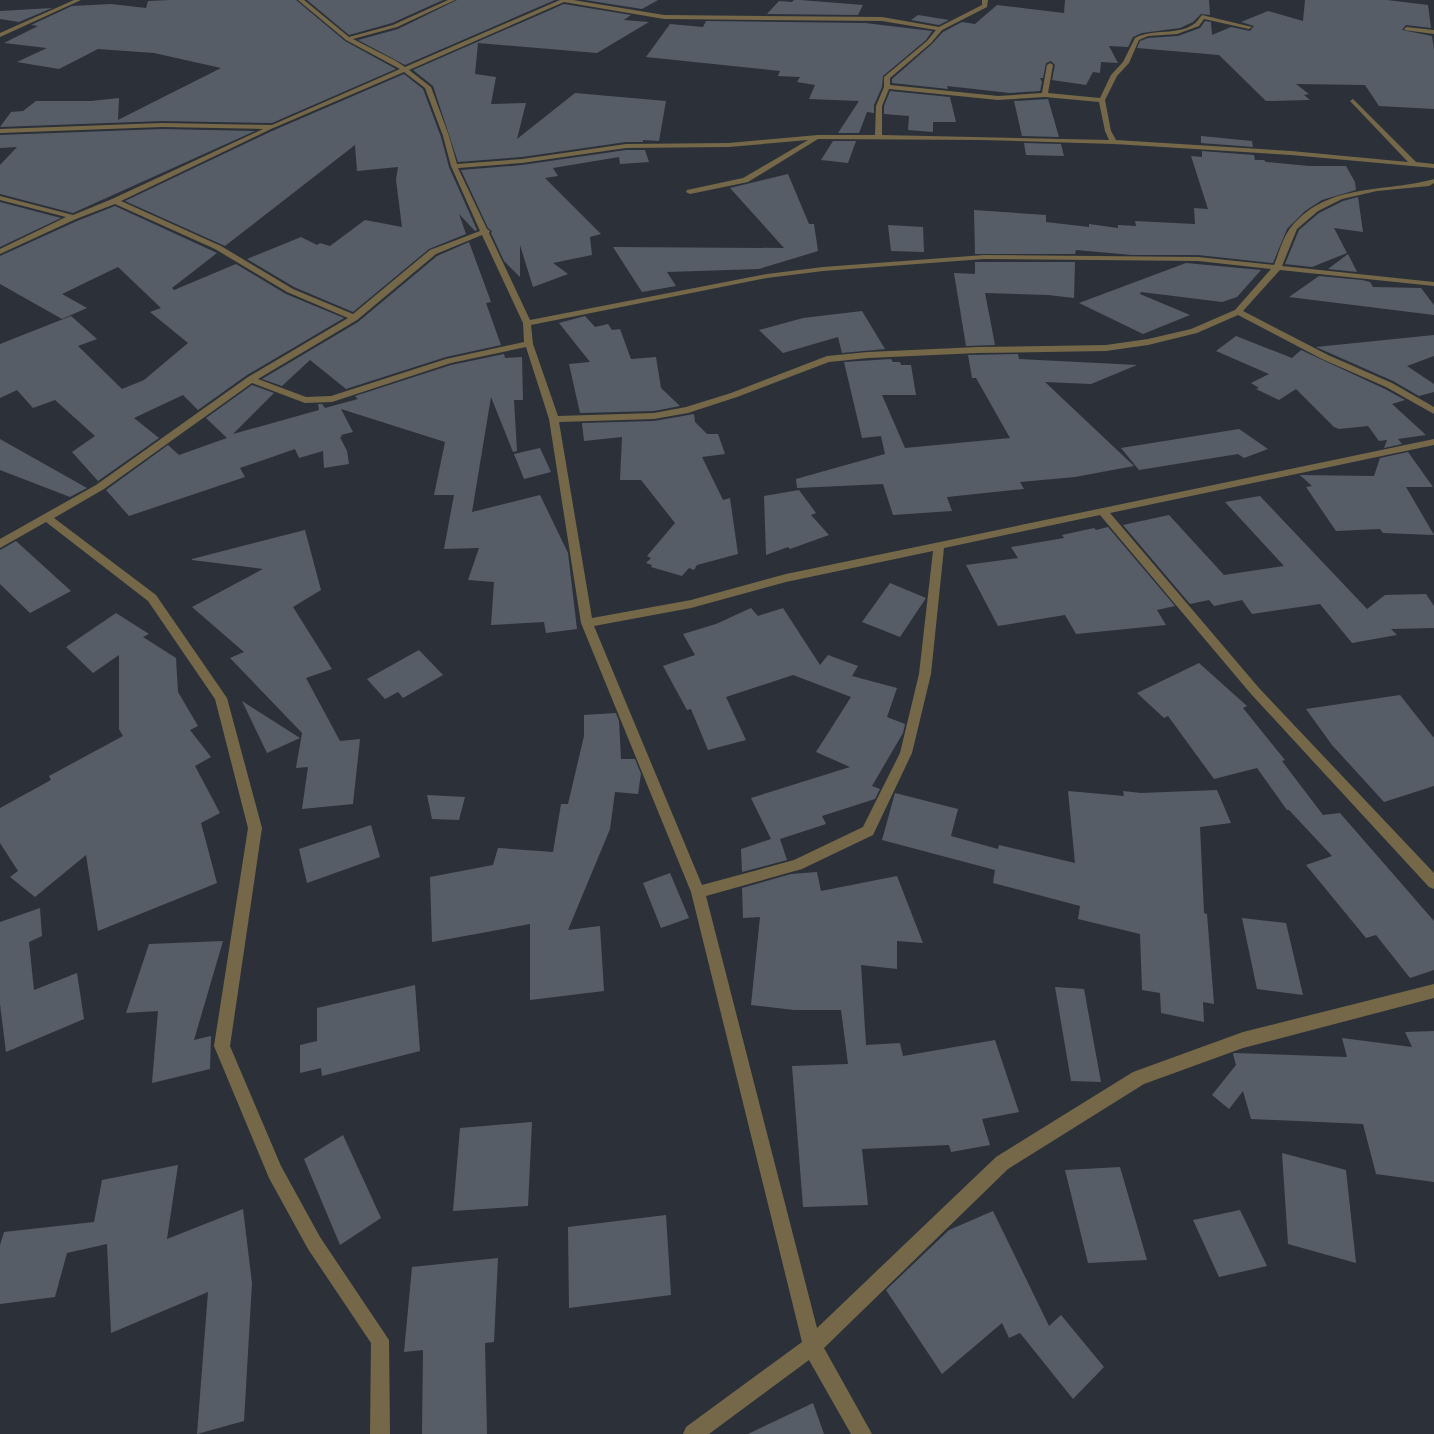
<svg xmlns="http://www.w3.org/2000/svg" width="1434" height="1434" font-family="'Noto Serif',serif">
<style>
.building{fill:#575d66}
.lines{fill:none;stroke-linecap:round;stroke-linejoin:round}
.minor{fill:#746848;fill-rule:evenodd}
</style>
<rect width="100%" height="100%" fill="#2c3139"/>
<path class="building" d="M170,0h126l49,41 51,28 -124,54 -110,-2 -162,6 11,-15 12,-1 13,-10h55l28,-3 -1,22 103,-52 -67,-15 -56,-4 -39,20 -42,-7 30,-14 -43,-5 34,-17 -7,-1 41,-19 39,-2 35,4 2,-7z
M307,0h136l-51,23 -43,12z
M457,0h98l-150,65 -47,-25 40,-11z
M585,0h73l-16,9z
M794,0h6l63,5 -5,10 -91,-1 12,-13 13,1z
M1065,0h144l1,15 -9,-1 -8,8 -13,6 -38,5 -9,4 -5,10 -19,-1 9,17 -17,-1 -1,11 -7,-1 -7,13 -34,-5 3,-15 -4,-4 -5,2 -3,15h-3l2,4 -2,9 -30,2 -63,-7 1,3 -56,-6v-4l40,-35 11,-12 19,-10 13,2 22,-19 67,8z
M1305,0h82l41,5 3,23 -25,-3 -4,5 30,6 2,13v60l-55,-3 -14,-21 -69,-1 13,10 -5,1 6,5 -44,1 -47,-46 -82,-7 3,-7 8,-3 30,-2 22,-8 5,-7 6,1 1,13 19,-8 19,4 4,-5 -13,-4 27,-11 35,10z
M564,4l67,11 -7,5 25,2 -52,31 -119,-10 -3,31 21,3 -5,27 35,-1 -9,36 58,-46 91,8 -7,40 -16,-1v2h-17l-104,15 -64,5 -25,-76 -20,-16z
M52,8l-33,14 -19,-3v-8z
M918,15l31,5 -10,5 -28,-5z
M706,21l159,2 67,8 -6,9 -43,36 -1,11 -8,18v8l-7,-1 -8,21h-21l21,-32 -50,-2 6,-14 -18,-3 3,-5 -22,-1 2,-5 -134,-14 24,-33 33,3z
M404,74l19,15 18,48 8,30 28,63 -2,1 -16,-17 7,20 -37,15 -76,63 -59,-25 -47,-28 54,-22 16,8 3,-2 10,3 35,-26 37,7 -6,-47 2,-13 -41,4 -2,-26 -130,101 -100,-45 147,-70z
M890,91l60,6 6,25h-23v10l-25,-2 1,-14 -25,-2v-8z
M1048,99l11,38 -37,-1 -8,-35z
M162,129l93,2 -182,82 -73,-19v-29l17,-18 -17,1v-13z
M1201,136l51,5 1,6 -52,-4z
M833,141h23l-8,22 -27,-3z
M1024,143l37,1 3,12 -38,-1z
M626,150h19l4,12 -29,2 -1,-7 -66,11 5,8 -13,2 56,56 -11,3 2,18 -39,8 15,11 -35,13 -13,-42v32l-16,-16 -13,-28 1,-2 -4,-3 -27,-58 61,-5z
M1202,151l52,4 1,5h9l2,2 43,4h37l9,16 1,8 -34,10 -17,11 -18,18 -14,34 -75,-8h-66l-56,-5 -1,4h-100l-1,-44 72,5v7l43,5v-3l29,4v-3l18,1 -1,-5 60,3 -1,-16 14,1 -17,-53 11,1z
M788,174l21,50h5l4,27 -59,18 -92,3 9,14 -34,6 -29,-45 171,1 -54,-60z
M1358,197l5,35 -29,-4 13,25 -35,14 -27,-3 14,-34 20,-17 24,-12z
M0,202l61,16 -61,29z
M115,206l102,47 -45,35 2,2 62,-26 50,30 58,24 -97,57 -49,35 -15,-15 -49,23 25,20 -61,43 -26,-29 23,-16 -40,-36 -22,8 -16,-18 -17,8v-54l71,-28 26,23 -19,7 44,43 22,-9 44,-37 -38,-31 11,-4 -43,-41 -56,27 25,14 -25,11 -62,-35v-28l77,-35z
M888,225l35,2 1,25 -33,-1z
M469,242l22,60 -5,1 15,42 -55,12 -100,32 -36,-29 -28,26 -20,-7 96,-57 79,-66z
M1348,254l9,18 -29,-3z
M975,262h100l-1,36 -26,-3 -63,-2 10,52 -29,1 -12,-73 21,1z
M1186,263l75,7 -24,27 -15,5 -81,-10 -1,2 50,21 -47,19 -64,-31z
M1319,276l43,4 8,2 3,5 48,1 13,17v10l-145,-18z
M862,311l23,38 -43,4 -4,-16 -55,16 -24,-23 44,-12z
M585,316l10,11 13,-3 4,6 8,-1 11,30 25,-2 5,31 19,18 -26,5 -74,2 -11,-49 21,-2 -31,-39z
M1434,335v21l-27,10 27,18v8l-15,4 -26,-15 -77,-34z
M1236,336l56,22 9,-8 84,39 20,11 -13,4 34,31 -28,4 4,5 -18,4 3,-8 -8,1 -11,-15 -29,3 -5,-2 -38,-38 -17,11 -23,-11 3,-1 -8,-5 18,-9 -53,-23z
M504,354l1,4 17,-1 1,43h-9l3,51 -4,1 -22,-55 -19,115 68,-17 28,58 9,76 -31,4 -2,-11 -53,3 3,-43 -26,-2 11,-32 -35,1 10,-54h-20l11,-53 -104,-33 12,23 -12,3 1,2h-2l7,14 2,13 -25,4 -1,-17 -24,7 -4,-9 -55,19 5,9 -116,39 -23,-26 62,-45 11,10 48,-17 -21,-20 46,-33 22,8 -41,41 86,-24 -1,-6h4l3,4 33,-9 -3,-3 96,-31z
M1018,354l1,5 118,6 -46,19 -46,-2 89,84 -59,11 -55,5 4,7 -77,8 5,14 -59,4 -10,-31 -86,4 -1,-9 89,-25 -4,-18 -19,2 -18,-76 47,-3 2,3h7l1,3h10l5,30h-34l23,53 105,-10 -34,-60h-4l-4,-23z
M694,414l1,8 12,12h11l7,20 -23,3 21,43 7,-2 8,56 -41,11 -3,5 -5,-2 -7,8 -31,-9 1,-2 -6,-2 5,-5 -4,-2 28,-33 -34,-43h-21l2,-43 -38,4 -2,-18 72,-2z
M1239,429l29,20 -24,9 -6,-4 -99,16 -18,-22z
M0,439l23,13 64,36 -17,9 -70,-27z
M540,448l11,24 -27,7 -10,-25z
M1408,452l25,35h-27l28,48 -51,-2 -3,-4 -44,2 -30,-44 6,-1 -12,-11 74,1 6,-18z
M799,490l17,23 -5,2 18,20 -39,14 -2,-2 -22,8 -2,-59z
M1260,496l107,113 18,-14 41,-1 8,12v22l-43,1 6,6 -45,8 -32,-39 -68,10 -10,-14 -28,6 -5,-6 -19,4 -67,-79 46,-10 55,60 60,-9 -59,-64z
M1108,527l67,79 -18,4 9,15 -90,9 -11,-19 -67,11 -32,-61 52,-7 -7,-11 53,-9 -2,-3 32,-7 2,2z
M305,530l16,60 -28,17 39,62 -26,9 34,63 20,-2 -7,65 -51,5 6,-42 -12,1 6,-35 -72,-75 14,-6 -52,-45 71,-38 -71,-9v-1z
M16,541l55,50 -41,22 -30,-29v-34z
M890,583l36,15 -26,39 -38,-15z
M751,608l7,8 25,-8 37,57 8,-10 30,11 -6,10 45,12 -10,29 18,7 -2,9 -31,53 8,3 -5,10 -53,17 4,8 -46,15 7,21 -45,12 -1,-23 30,-10 -20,-41 99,-31 -34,-15 35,-55 -58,-22 -67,22 20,43 -38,10 -17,-41 -4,1 -24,-44 32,-11 -12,-21 33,-10z
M116,613l33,21 -6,3 33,21 2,34 20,34 -8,4 21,27 -16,9 25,47 -19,10 16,60 -119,48 -12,-76 -51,42 -25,-20 8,-6 -18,-28v-35l51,-28 -2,-4 74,-40 -4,-7v-74l-26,18 -27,-26z
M419,650l24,25 -40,23 -5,-6 -13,7 -18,-20z
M1199,663l48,43 -4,2 42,52 -3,1 41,54 17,-2 94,108v49l-24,8 -34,-43 -10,3 -60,-73 26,-9 -43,-46h-2l-30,-42 -43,11 -46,-63 -4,2 -27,-25z
M1400,695l34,43v48l-50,16 -52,-57 -26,-36z
M242,701l58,37 -33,15z
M616,713l3,8 2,38h14l6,15 -3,20 -23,-2 -5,37 -42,101 32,-4 4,65 -74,9v-76l-98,18 -2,-65 63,-12 5,-17 55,4 8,-48h7l16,-68v-21z
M1217,790l14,33 -31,4 4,86 3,1 7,90 -11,-2 1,20 -43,-9 -1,-20 -18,-3 -2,-56 -62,-15 2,-13 -87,-23 2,-13 -113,-30 13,-47 63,16 -7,27 47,13 1,-4 76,18 -7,-72 56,5 -1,-5 18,2z
M427,795l38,2 -6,23 -27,-1z
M371,825l9,32 -73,26 -8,-34z
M817,872l4,19 76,-15 26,67 -26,-2v28l-36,-4 5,80 34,-2 3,13 92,-16 24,72 -37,7 8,26 -39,7 -2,-7 -87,4 6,56 -65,2 -11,-141 56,-2 -7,-54h-47l-43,-5 9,-88 -17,1 -1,-30 49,-14z
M670,873l19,45 -28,10 -18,-45z
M40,908l2,28 -13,6 5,48 43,-17 7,46 -78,33 -6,-48v-82z
M1242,918l44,5 17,72 -46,-6z
M223,941l-29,99 17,-4 -1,33 -58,14 6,-72 -32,2 23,-69z
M415,985l5,66 -98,25 -1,-8 -21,5v-28l17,-4v-33z
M1055,987l29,2 17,93 -30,-1z
M1434,1031v151l-58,-8 -13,-50 -112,-5 -8,-28 -14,18 -17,-14 24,-30 -3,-11 1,-1 113,4 -5,-19 70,9 -7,-15z
M532,1122l-4,84 -75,5 7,-83z
M343,1135l38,83 -41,27 -36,-86z
M1282,1153l64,17 10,93 -68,-19z
M178,1165l-11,74 76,-30 9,74 -8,138 -47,13 11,-142 -97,41 -4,-89 -40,9 -12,44 -55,7v-59l4,-13 90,-10 8,-42z
M1120,1167l27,93 -59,3 -23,-93z
M1240,1210l27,56 -48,11 -26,-57z
M993,1211l56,115 12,-11 43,52 -31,32 -53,-66 -11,5 -7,-15 -60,51 -56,-84 63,-60z
M666,1215l5,80 -102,13 -1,-81z
M498,1258l-4,84 -9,1 2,91h-65l1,-84 -19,2 8,-85z
M813,1403l11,31h-76z"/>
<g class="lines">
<path class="minor" d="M74,0h7l-81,37v-4z
M298,0h6l45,37 44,-12 55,-25h7l-58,27 -44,12 43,22 9,6 155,-67h13l91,15 218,2 57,10 43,-22v-5h6l-1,7 -45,23 -11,13 -41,35v7l108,11 44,-3 5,-28 3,-2 3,2 -5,28 52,5 11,-23 12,-13 12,-24c19,-10 42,-2 59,-14 3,-2 5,-6 8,-9l50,12 -3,2 -45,-10 -5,7 -22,8 -29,2 -9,4 -10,23 -12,13 -12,24 6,31 5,9 175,11 117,11 -57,-60 -1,-1 3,-2 63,63 18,2v4l-143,-13 -177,-11 -133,-4 -163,-1 -70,43 -58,12 -4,-2 1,-2 56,-12 65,-38 -79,7 -103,1 -104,15 -64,5 29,61 3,2 -1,2 41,87 237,-46 56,-7 161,-12 214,2 76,8c5,-12 9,-29 18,-39 37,-44 93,-33 142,-47v4l-5,3 -52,5 -35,8 -24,12 -21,18 -15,37 152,16v4l-154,-16 -37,41 85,44 64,28 42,24v7l-48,-27 -64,-28 -84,-44 -41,18 -49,12 -42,6 -128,2 -110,5 -39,4 -92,35 -49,16 -34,6 -95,3 33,196 99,-18 95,-26 648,-135v6l-324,68 149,175 175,185v16l-5,-2 -178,-193 -151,-179 -156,33 -13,126 -19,79 -39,82 -71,34 -96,27 111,432 179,-171 137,-85 110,-40 191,-48v14l-191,50 -99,36 -136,85 -184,179 48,86h-21l-42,-74 -100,74h-26l3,-7 116,-85 -111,-450 -110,-269 -32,-204 -23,-72 -75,16 -119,39 -27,1 -53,-20 -148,106 -50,29 102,77 71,103 35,130 -32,218 51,120 39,71 69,103 1,94h-20l1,-91 -63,-94 -39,-71 -55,-132 34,-218 -33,-129 -67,-98 -102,-79 -46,26v-9l96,-54 152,-108 100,-59 -61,-26 -72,-43 -100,-45 -39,15 -76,35v-5l66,-32 -66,-17v-4l73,19 39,-16 151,-70 -101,-2 -162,6v-4l162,-6 110,2 128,-56 -54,-29zM564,2l100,17 218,2 54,9 -9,11 -43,36v10l-8,19 -1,29h-57l-89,8 -103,1 -104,15 -65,5 -8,-28 -18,-49 -22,-17zM404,72l21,16 18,48 8,30 29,65 -50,19 -77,64 -60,-25 -72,-43 -100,-45 150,-72zM889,89l109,11 47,-3 54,5 6,29 4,9 -227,-5v-29zM482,235l41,88 1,19 -78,17 -115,37 -25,1 -48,-18 99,-59 79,-66zM984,259l214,2 73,8 -36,41 -44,19 -43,10 -42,6 -128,2 -110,5 -41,4 -96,37 -45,14 -32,6 -96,3 -25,-72 -2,-19 236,-47 56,-7zM933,551l-14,123 -19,79 -37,74 -69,33 -92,25 -108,-259 97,-18 95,-26z
M1406,27l28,3v4l-30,-4z"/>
</g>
</svg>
